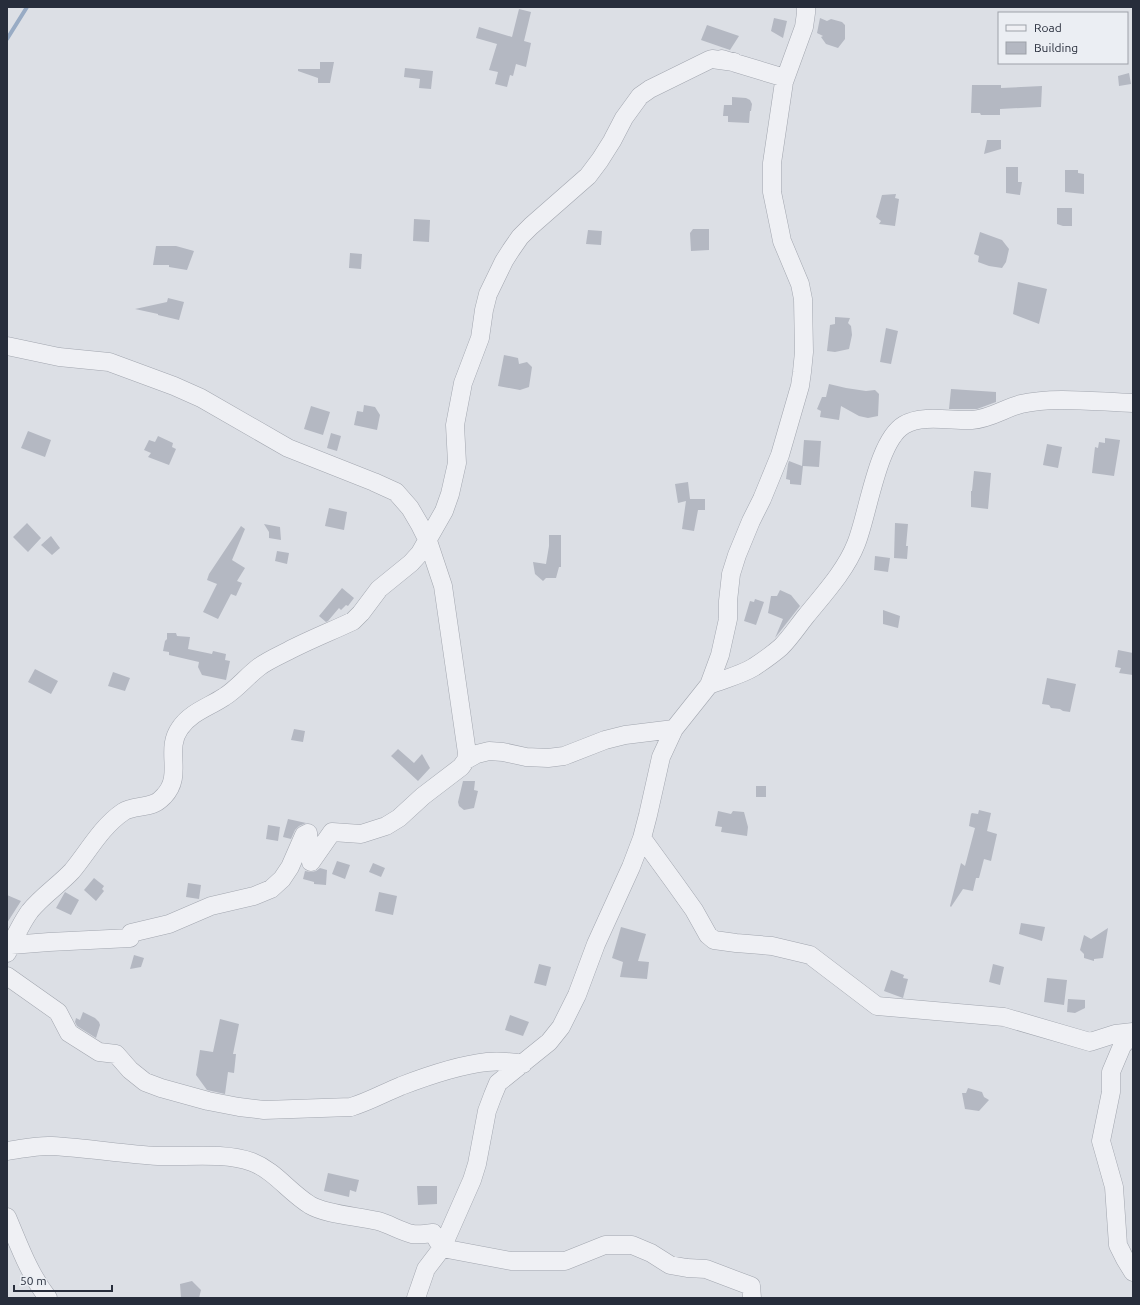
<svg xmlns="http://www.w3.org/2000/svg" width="1140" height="1305" font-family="Ubuntu,sans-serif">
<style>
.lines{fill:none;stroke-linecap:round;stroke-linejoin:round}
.stream{stroke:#98abc4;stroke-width:4}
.building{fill:#b4b8c2}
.minor-casing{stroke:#a2a6af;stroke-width:19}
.minor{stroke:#eff0f4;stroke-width:18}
</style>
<rect width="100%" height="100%" fill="#dcdfe5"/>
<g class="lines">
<path class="stream" d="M7,39l20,-32"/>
</g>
<path class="building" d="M519,9l12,3 -7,29 7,2 -5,24 -10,-3 -3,12 -3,-1 -3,12 -12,-3 3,-12 -9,-2 8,-26 -21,-6 3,-11 33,10z
M774,18l13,3 -4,17 -12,-7z
M820,18l7,3 4,-2 11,3 3,3v14l-7,9 -12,-4 -5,-7 2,-1 -6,-3z
M707,25l32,11 -9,14 -29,-10z
M320,62h14l-4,21h-12v-5l-20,-7v-2h22z
M405,68l28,3 -2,18 -12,-1 1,-9 -16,-2z
M1129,73l2,11 -12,2 -1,-10z
M972,85h29v3l41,-2 -1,21 -41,2v6h-19l-1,-2h-9z
M732,97l14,1 4,2 2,4 -1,7h-1l-1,12 -21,-1v-6h-5l1,-11h8z
M987,140h14v9l-17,5z
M1006,167h12v15h4l-2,13 -14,-2z
M1065,170h13v3l6,1v20l-19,-2z
M896,194l-1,4 4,1 -4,27 -16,-2 2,-3 -5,-4 6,-22z
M1057,208h15v18h-9l-6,-2z
M414,219l16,1 -1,22 -16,-1z
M693,229h16v21l-18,1 -1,-18z
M588,230l14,1 -1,14 -15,-1z
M980,232l22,8 7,9 -3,13 -4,6 -13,-2 -11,-4 1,-6 -5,-2z
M156,246h20l18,5 -7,19 -18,-3v-2h-16z
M350,253l12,1 -1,15 -12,-1z
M1018,282l29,7 -8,35 -26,-10z
M168,298l16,4 -5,18 -21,-5v-1l-23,-5 32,-7z
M835,317l15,1 -2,5 3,3 1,9 -3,14 -14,3 -8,-1 3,-26 5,-1z
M886,328l12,3 -7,33 -11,-2z
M504,355l14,3 1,6 8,-2 5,5 -3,20 -9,3 -22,-4z
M829,384l17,4 20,3 9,-1 4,4 -1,22 -10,2 -9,-2 -18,-10 -2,14 -19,-3 1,-6 -4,-2 5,-12h4z
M951,389l45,3v10l-19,7h-28z
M364,405l11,2 5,8 -3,15 -23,-5 3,-14 6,1z
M311,406l19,6 -7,23 -19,-6z
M28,431l23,9 -6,17 -24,-9z
M331,433l10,3 -4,15 -10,-3z
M158,436l15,7 -1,4 4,2 -7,16 -21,-8 3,-4 -7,-3 5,-10 6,2z
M1105,438l15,2 -6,36 -22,-3 3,-26 3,1 1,-6 6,1z
M804,440l17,1 -2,26 -16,-1 -2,19 -11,-1v-4l-4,-1 2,-15 1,-3 13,5z
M1047,444l15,3 -4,21 -15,-3z
M974,471l17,2 -3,36 -17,-2v-16h1z
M688,482l2,17h15v11h-7l-4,21 -12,-2 4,-28 -8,2 -3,-19z
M329,508l18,4 -3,18 -19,-4z
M27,523l14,15 -13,14 -15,-15z
M895,523l13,1 -2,22h2l-1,13 -13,-1z
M264,524l16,3 1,13 -12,-2v-6z
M241,526l4,3 -13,31 13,8 -8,13 5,2 -6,13 -5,-2 -13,25 -15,-7 14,-28 -10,-4 2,-6z
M549,535h12v32h-2l-3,11h-10l-3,3 -8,-7 -2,-12 13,2 3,-18z
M51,536l9,12 -8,7 -11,-10z
M277,551l12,2 -2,11 -12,-3z
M875,556l15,2 -2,14 -14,-2z
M342,588l12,10 -6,8 -2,-1 -5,5 -2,-2 -11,13 -2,1 -7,-6z
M780,590l11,5 9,11 -25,32 8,-19 -15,-6 3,-17h6z
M755,599l9,3 -8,23 -12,-4 6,-20 4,1z
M883,610l17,6 -2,12 -15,-4z
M167,633h9l1,3 13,1 -2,12 24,5 1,-3 13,3 -1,6 5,1 -4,19 -24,-5 -4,-8 1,-5 -30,-7v-3l-6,-1 2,-10 2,-2z
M1118,650l15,3v22l-14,-2 2,-5 -6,-1z
M35,669l23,12 -7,13 -23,-12z
M113,672l17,6 -5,13 -17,-5z
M1047,678l29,6 -6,28 -7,-1 -3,-2 -9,-1 -2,-3 -7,-1z
M294,729l11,2 -2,11 -12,-2z
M398,749l16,14 8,-9 8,14 -12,13 -27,-25z
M463,781h12l-1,9 4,1 -4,17 -10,2 -5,-4 -1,-4z
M756,786h10v11h-10z
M979,810l12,3 -4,18 10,3 -6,27 -7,-2 -5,19h-3l-3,13 -10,-2 -12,18 -1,-1 11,-43 4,3 10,-38 -6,-2 2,-12 1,-1 6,1z
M718,811l13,3 2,-3 11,1 4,15 -1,9 -26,-4 1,-5 -7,-1z
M288,819l18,4 -7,3 -4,4 -4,9 -8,-2z
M268,825l12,2 -2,14 -12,-2z
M337,861l13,4 -5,14 -13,-5z
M373,863l12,5 -4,9 -12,-5z
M320,868l7,2 -1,15 -12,-1v-2l-11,-3 2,-8 6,1 5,-1z
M94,878l10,8 -2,3 2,2 -8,10 -12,-11z
M188,883l13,2 -2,14 -13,-2z
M65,892l14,8 -8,15 -15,-7z
M379,892l18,4 -4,19 -18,-4z
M7,895l14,6 -14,22z
M1021,923l24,4 -3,14 -23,-7z
M621,927l25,7 -8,27 11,1 -2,17 -27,-2 3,-15 -11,-4z
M1108,928l-5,30 -9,1v2l-10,-3v-4l-4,-4 4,-15 7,4z
M134,955l10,3 -3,9 -11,2z
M539,964l12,3 -5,19 -12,-3z
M993,964l11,3 -4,18 -11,-3z
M891,970l13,5 -1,3 5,1 -5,19 -19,-7z
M1047,978l20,2 -3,25 -20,-3z
M1068,999l17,1v8l-10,5 -8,-1z
M83,1012l12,6 4,4 1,3 -4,13 -19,-12 -2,-4 1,-4 4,2z
M510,1015l19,7 -6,14 -18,-6z
M220,1019l19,5 -6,30h3l-2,19 -6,-1 -3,22 -18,-4 -11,-15 4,-25 13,2z
M968,1088l14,4 2,5 5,3 -10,11 -14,-2 -3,-16h4z
M328,1173l31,7 -3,12 -6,-2 -1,7 -25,-6z
M417,1186h20v18l-19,1z
M192,1281l9,9 -2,8h-18l-1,-14z"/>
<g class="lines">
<defs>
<path id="minor" d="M722,59l63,19
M7,346l52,11 50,5 65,24 27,12 87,50 86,34 22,10 14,16 10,17 8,16 15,45 24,167 -1,7 -5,7 -38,29 -24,22 -13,8 -25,8 -29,-2 -21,30 -3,-29 -4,2 -14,32 -8,12 -11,10 -17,7 -43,10 -42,18 -38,9 -1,5 -81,4 -38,3
M709,685c15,-6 32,-10 45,-18 9,-6 19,-13 27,-20 9,-9 17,-21 25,-31 17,-21 40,-46 50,-72 12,-29 21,-103 48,-119 18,-11 48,-4 68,-5 18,-1 33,-12 49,-16 33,-8 77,-2 112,-1
M466,760l11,-6 12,-3 14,1 23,5 22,1 16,-2 41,-16 20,-5 49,-6
M642,838l32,44 20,28 14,25 6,5 22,3 36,3 38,9 67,51 127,11 86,25 25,-8 18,-2
M7,953c7,-14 14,-30 23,-42 12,-15 29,-26 42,-40 16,-19 29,-44 51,-59 9,-6 22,-4 32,-9 3,-1 7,-5 9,-7 20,-21 0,-46 16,-68 11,-16 29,-21 44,-31 13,-8 22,-20 35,-30 8,-6 19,-11 29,-16 21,-11 44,-20 65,-30l8,-8 18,-24 32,-26 9,-10 24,-42 6,-17 7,-31 -2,-38 8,-42 17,-45 4,-28 4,-16 16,-33 7,-11 9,-13 11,-11 57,-50 12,-16 12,-19 12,-23 16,-22 10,-7 59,-29 3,-1 22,3
M7,976l51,36 11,21 30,19 17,2 14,16 15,12 16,6 47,13 31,6 25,3 87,-3c17,-5 33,-14 50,-21 26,-10 58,-21 86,-24 12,-1 24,0 36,2
M1133,1033l-11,13 -11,26v20l-10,49 13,46 4,58 7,14 8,13
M7,1151c15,-2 30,-6 45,-5 36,2 71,8 106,10 29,1 67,-4 94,6 23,9 37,30 58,43 17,10 48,11 68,16 11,3 22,10 34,13 7,1 14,0 21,-1l9,15 69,13h54l40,-16h27l19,8 19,12 17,3 19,1 45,17 1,12
M7,1217c12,28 22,57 41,81
M416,1298l10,-29 16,-21 30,-68 5,-16 10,-53 6,-16 5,-12 51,-41 12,-15 16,-32 19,-51 35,-77 11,-29 6,-23 13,-58 13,-28 35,-44 11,-30 8,-36v-18l3,-27 6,-19 14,-34 11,-22 18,-44 20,-69 2,-14 2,-20 -1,-53 -3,-15 -18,-43 -3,-15 -7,-34v-29l12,-81 20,-55 2,-14v-6"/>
</defs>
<use href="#minor" class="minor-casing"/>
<use href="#minor" class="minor"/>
</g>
<rect width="1140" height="1305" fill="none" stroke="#272d3b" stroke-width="16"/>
<rect x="998" y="12" width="130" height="52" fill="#ebeef3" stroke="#9da1a9"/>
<rect x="1006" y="25" width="20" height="6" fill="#eff0f4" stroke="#9da1a9"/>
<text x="1034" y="32" font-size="12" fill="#272d3b">Road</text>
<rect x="1006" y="42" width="20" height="12" fill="#b4b8c2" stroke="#9da1a9"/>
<text x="1034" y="52" font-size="12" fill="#272d3b">Building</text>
<path d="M14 1285v6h98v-6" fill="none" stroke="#272d3b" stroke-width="2"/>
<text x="20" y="1285" font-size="12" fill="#272d3b" stroke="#ebeef3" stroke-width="3" paint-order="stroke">50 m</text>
</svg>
